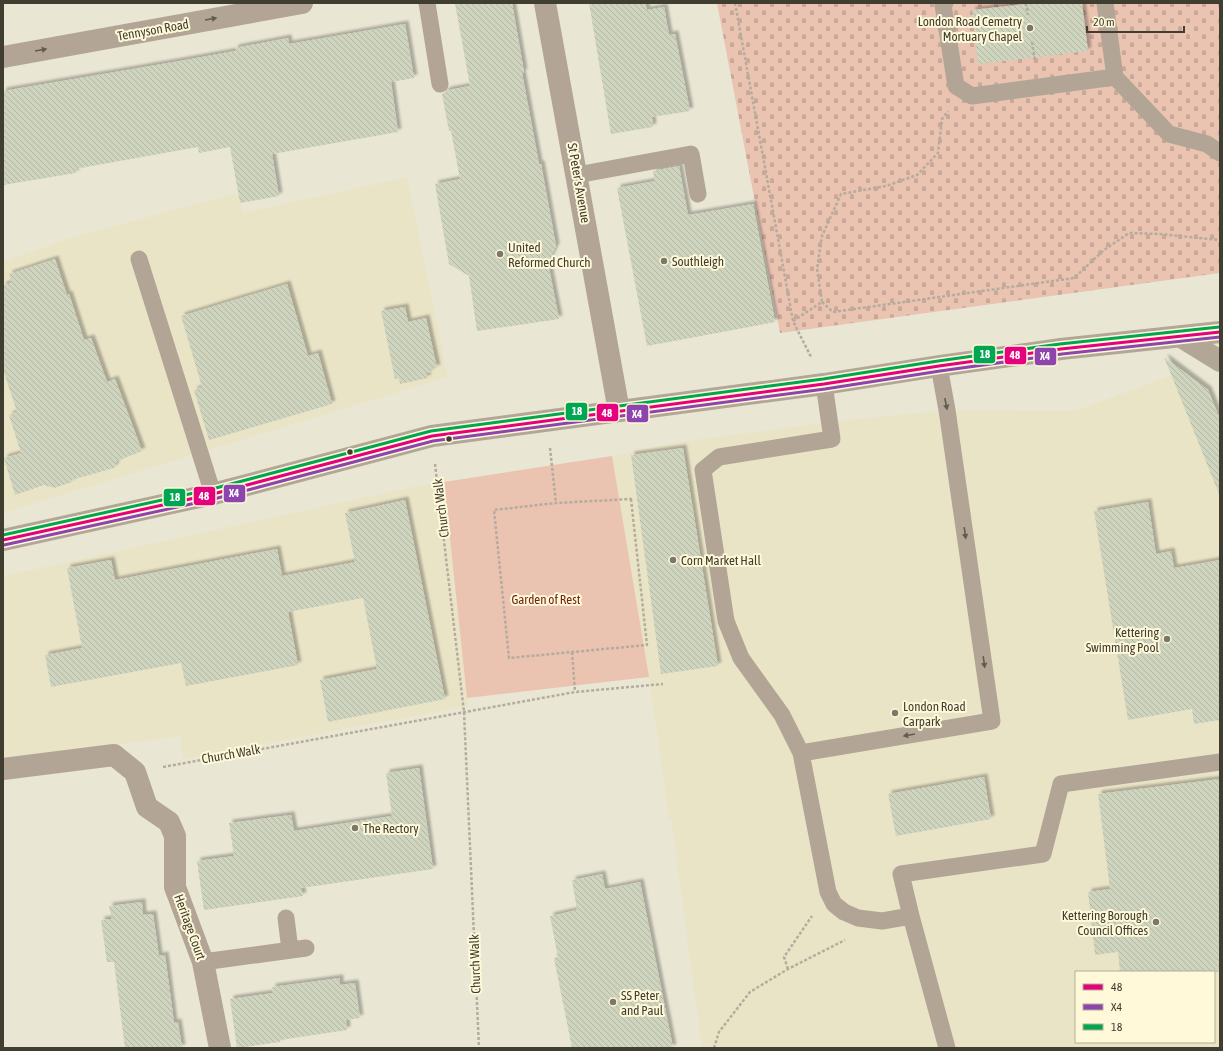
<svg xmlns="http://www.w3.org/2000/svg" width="1223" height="1051" font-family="'Asap Condensed',sans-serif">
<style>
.built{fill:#eae4c7;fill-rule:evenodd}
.cemetery{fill:url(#cemetery-stones)}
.green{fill:#eac3b1}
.building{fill:url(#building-back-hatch);filter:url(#shadow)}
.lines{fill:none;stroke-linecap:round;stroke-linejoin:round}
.path{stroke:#b5ac9e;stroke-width:2.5;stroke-dasharray:3 2;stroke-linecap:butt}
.service{stroke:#b2a595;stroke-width:17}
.minor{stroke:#b2a595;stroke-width:22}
.primary{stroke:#b2a797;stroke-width:22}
.bus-1-casing{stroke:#fff9d9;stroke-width:6}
.bus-2-casing{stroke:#fff9d9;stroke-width:6}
.bus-3-casing{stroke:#fff9d9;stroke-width:6}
.bus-1{stroke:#e5007d;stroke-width:3}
.bus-2{stroke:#8e44ad;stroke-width:3}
.bus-3{stroke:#00a651;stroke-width:3}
.oneway{fill:#625c4f}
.poi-dot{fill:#7b786a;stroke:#fff9d9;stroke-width:1.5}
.bus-dot{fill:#403d31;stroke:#fff9d9;stroke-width:1.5}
.labels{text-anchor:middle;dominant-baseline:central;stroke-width:4;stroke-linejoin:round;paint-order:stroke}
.poi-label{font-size:13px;fill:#403d31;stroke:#fff9d9;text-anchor:start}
.street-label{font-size:13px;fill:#403d31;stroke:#fff9d9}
.park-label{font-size:13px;fill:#732413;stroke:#fff9d9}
.line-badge{stroke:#fff9d9;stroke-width:1.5}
.badge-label{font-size:11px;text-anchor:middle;font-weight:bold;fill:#fff}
</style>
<defs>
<pattern id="cemetery-stones" width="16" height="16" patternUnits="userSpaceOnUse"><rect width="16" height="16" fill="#eac3b1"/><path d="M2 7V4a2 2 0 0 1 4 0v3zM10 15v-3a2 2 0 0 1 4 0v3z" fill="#caa899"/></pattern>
<pattern id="building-back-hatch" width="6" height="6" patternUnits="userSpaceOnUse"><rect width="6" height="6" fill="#ced4bd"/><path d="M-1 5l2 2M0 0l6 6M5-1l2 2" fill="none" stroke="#b2b7a3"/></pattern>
<filter id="shadow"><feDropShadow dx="3.5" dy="-3.5" stdDeviation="1" flood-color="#0004"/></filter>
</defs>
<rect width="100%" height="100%" fill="#e9e6d4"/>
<path class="built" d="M407,177l41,200 -445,136v-251l67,-24 166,-45 7,20z
M1177,373l15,3 18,14 10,26v632h-518l-31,-229h-2l-20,-142 -37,-221 73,-15 145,-19 117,-12 128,1zM1076,972h138v70h-138z
M444,482l24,224 -285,53 -2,-23 -125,17 -53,4v-181l419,-91z"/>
<path class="cemetery" d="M717,3h503v270l-440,60z"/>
<path class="green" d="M612,456l37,221 -182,21 -23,-216z"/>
<path class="building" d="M455,3h57l12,69 -2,1 17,91h2l15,82 -8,17 11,56 -82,12 -8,-55 -20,-12 -14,-80 25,-5 -9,-48h-2l-7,-37 6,-4 22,-4z
M589,3h56l2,7 17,-3 5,28 6,-1 15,77 -38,6 1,10 -42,7z
M1034,3h48l6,48 -110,13 -6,-54z
M405,24l9,54 -23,4 7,50 -126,22 7,42 -39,7 -10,-56 -31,6 -1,-6 -123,22 1,4 -73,12v-94l171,-29 61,-11v-3l53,-10 1,6z
M679,166l9,49 65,-11 22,118 -128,24 -30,-158 38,-7 -2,-10z
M55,259l12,36 2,-1 15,46 7,-2 16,44 8,-3 27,72 -25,10 -3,7 -43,12 1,2 -18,6 -10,-3 -29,10 -11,-37 17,-5 -12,-38 8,-3 -14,-43v-84l8,-2 -2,-9z
M287,284l21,72 10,-3 14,51 -123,36 -15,-50 8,-3 -21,-71z
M405,307l3,15 18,-4 11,50 -7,1 1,3 -5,1 2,5 -28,6 -1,-6 -4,1 -14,-68z
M1164,357l44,33 12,29v74l-1,1z
M683,448l35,218 -57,8 -30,-219z
M405,500l40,199 -117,23 -8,-42 57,-11 -14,-71 -75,14 10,53 -112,21 -5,-23 -130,24 -6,-32 37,-7 -15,-80 44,-8 4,20 162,-31 5,27 73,-14 -10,-49z
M1148,502l8,52 15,-3 3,17 46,-8v160l-26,4 -2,-15 -64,11 -34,-209z
M419,768l14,101 -132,19 2,8 -99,14 -7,-49 37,-5 -5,-33 62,-8 3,16 98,-15 -6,-43z
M984,777l7,42 -95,17 -8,-42z
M1220,779v193h-100l-2,-20 -23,3 -7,-63 22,-3 -12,-95z
M602,874l3,15 35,-7 33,166h-101l-18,-90 4,-1 -8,-41 27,-6 -5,-30z
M142,902l1,13 10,-1 6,42 6,-1 9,68 4,-1 4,26h-57l-11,-86h-7l-6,-42 11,-1 -3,-13z
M340,978v7l15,-2 5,35 -14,2 1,10 -67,10v2l-43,6 -7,-49 43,-6 -1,-6z"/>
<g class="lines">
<path class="path" d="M735,3l58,318 18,36
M1026,3l2,12
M1032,42l3,19
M822,302l11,10 241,-34 30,-28 25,-17 30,1 61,6
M793,321l29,-19 -5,-33 5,-33 19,-42 45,-8 31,-11 21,-22 4,-34 6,-8
M550,448l6,55
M435,464l29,248 15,336
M631,499l16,146 -138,13 -15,-148 62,-7z
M572,652l3,40
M163,767l412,-75 88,-8
M788,969l-4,-12 28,-41
M714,1048l5,-16 31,-40 38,-23 57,-29"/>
<path class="service" d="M427,3l13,81
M945,3l-2,2 13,81 16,10 143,-19 -10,-74
M1115,77l54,57 38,10 13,9
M577,175l114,-21 7,40
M139,259l74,235
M824,384l8,55 -113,18 -16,13 23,151 15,37 41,57 19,38 191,-32 -45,-311 -8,-44
M801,753l27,139 6,12 10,8 14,6 24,3 29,-5 36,132
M911,916l-10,-42 142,-20 18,-70 159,-22
M286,918l4,32
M203,962l103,-14"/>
<path class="minor" d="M545,3l74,408
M3,57l299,-54
M3,769l111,-14 21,17 12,35 22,15 6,14v51l28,75 17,86"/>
<path class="primary" d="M1181,337l39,24
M3,540l210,-46 219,-58 392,-52 115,-18 122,-17 159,-17"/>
<defs>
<path id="bus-1" d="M3,540l210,-46 219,-58 392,-52 115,-18 122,-17 159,-17"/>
<path id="bus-2" d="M4,545l210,-46 219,-58 392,-52 115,-18 122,-17 158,-17"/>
<path id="bus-3" d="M3,535l209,-46 219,-58 392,-52 115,-18 122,-17 159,-17"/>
</defs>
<use href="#bus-1" class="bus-1-casing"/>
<use href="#bus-2" class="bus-2-casing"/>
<use href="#bus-3" class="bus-3-casing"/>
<use href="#bus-1" class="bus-1"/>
<use href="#bus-2" class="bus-2"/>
<use href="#bus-3" class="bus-3"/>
</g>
<defs><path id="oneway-solid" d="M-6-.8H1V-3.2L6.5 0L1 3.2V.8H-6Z"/></defs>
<g class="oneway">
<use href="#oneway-solid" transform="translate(211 19) rotate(-10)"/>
<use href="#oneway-solid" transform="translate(41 50) rotate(-10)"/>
<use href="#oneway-solid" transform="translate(946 404) rotate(79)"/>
<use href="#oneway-solid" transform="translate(965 533) rotate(82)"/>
<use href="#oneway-solid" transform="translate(984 662) rotate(82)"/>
<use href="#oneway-solid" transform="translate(909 735) rotate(170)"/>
</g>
<g class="poi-dot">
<circle cx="1030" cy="28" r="4"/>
<circle cx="500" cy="254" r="4"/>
<circle cx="664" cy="261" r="4"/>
<circle cx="673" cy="560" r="4"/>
<circle cx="1167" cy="639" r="4"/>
<circle cx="895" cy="713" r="4"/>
<circle cx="355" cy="828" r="4"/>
<circle cx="1156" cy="922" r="4"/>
<circle cx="613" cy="1002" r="4"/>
</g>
<g class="bus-dot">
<circle cx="449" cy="439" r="3.5"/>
<circle cx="350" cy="452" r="3.5"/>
</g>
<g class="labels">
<g class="poi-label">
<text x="1022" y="21" text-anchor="end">London Road Cemetry<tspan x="1022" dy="15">Mortuary Chapel</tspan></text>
<text x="508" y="247">United<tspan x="508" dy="15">Reformed Church</tspan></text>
<text x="672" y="261">Southleigh</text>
<text x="681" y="560">Corn Market Hall</text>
<text x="1159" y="632" text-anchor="end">Kettering<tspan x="1159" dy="15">Swimming Pool</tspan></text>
<text x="903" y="706">London Road<tspan x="903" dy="15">Carpark</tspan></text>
<text x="363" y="828">The Rectory</text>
<text x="1148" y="915" text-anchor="end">Kettering Borough<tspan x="1148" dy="15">Council Offices</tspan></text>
<text x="621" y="995">SS Peter<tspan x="621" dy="15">and Paul</tspan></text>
</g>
<g class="street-label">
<text transform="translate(153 30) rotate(-10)">Tennyson Road</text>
<text transform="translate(579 183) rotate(80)">St Peter's Avenue</text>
<text transform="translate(441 508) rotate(-97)">Church Walk</text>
<text transform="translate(231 754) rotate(-10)">Church Walk</text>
<text transform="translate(190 927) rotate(70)">Heritage Court</text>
<text transform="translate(475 964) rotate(-92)">Church Walk</text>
</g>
<g class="park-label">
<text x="546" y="599">Garden of Rest</text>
</g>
</g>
<g class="line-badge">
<rect x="973" y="345" width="23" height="19" rx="4" fill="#00a651"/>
<rect x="1004" y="346" width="23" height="19" rx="4" fill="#e5007d"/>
<rect x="1034" y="347" width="23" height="19" rx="4" fill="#8e44ad"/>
<rect x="565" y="402" width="23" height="19" rx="4" fill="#00a651"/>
<rect x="596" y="403" width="23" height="19" rx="4" fill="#e5007d"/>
<rect x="626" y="404" width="23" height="19" rx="4" fill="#8e44ad"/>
<rect x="223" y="484" width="23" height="19" rx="4" fill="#8e44ad"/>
<rect x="193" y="486" width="23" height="20" rx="4" fill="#e5007d"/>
<rect x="163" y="488" width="23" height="19" rx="4" fill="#00a651"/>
</g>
<g class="badge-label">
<text x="985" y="358">18</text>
<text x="1015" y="359">48</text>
<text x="1045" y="360">X4</text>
<text x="577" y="415">18</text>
<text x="607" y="417">48</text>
<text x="637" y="418">X4</text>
<text x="234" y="497">X4</text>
<text x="204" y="500">48</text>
<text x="175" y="501">18</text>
</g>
<rect width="1223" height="1051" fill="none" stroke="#403d31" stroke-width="8"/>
<rect x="1075" y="971" width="140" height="72" fill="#fff9d9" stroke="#b3ae96"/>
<rect x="1083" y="984" width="20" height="6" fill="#e5007d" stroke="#b3ae96"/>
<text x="1111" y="991" font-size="12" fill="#403d31">48</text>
<rect x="1083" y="1004" width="20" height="6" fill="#8e44ad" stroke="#b3ae96"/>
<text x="1111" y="1011" font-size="12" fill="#403d31">X4</text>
<rect x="1083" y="1024" width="20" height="6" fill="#00a651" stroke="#b3ae96"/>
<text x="1111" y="1031" font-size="12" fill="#403d31">18</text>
<path d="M1087 26v6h97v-6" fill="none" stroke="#403d31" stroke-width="2"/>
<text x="1093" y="26" font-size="12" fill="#403d31" stroke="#fff9d9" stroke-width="3" paint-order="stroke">20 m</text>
</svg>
